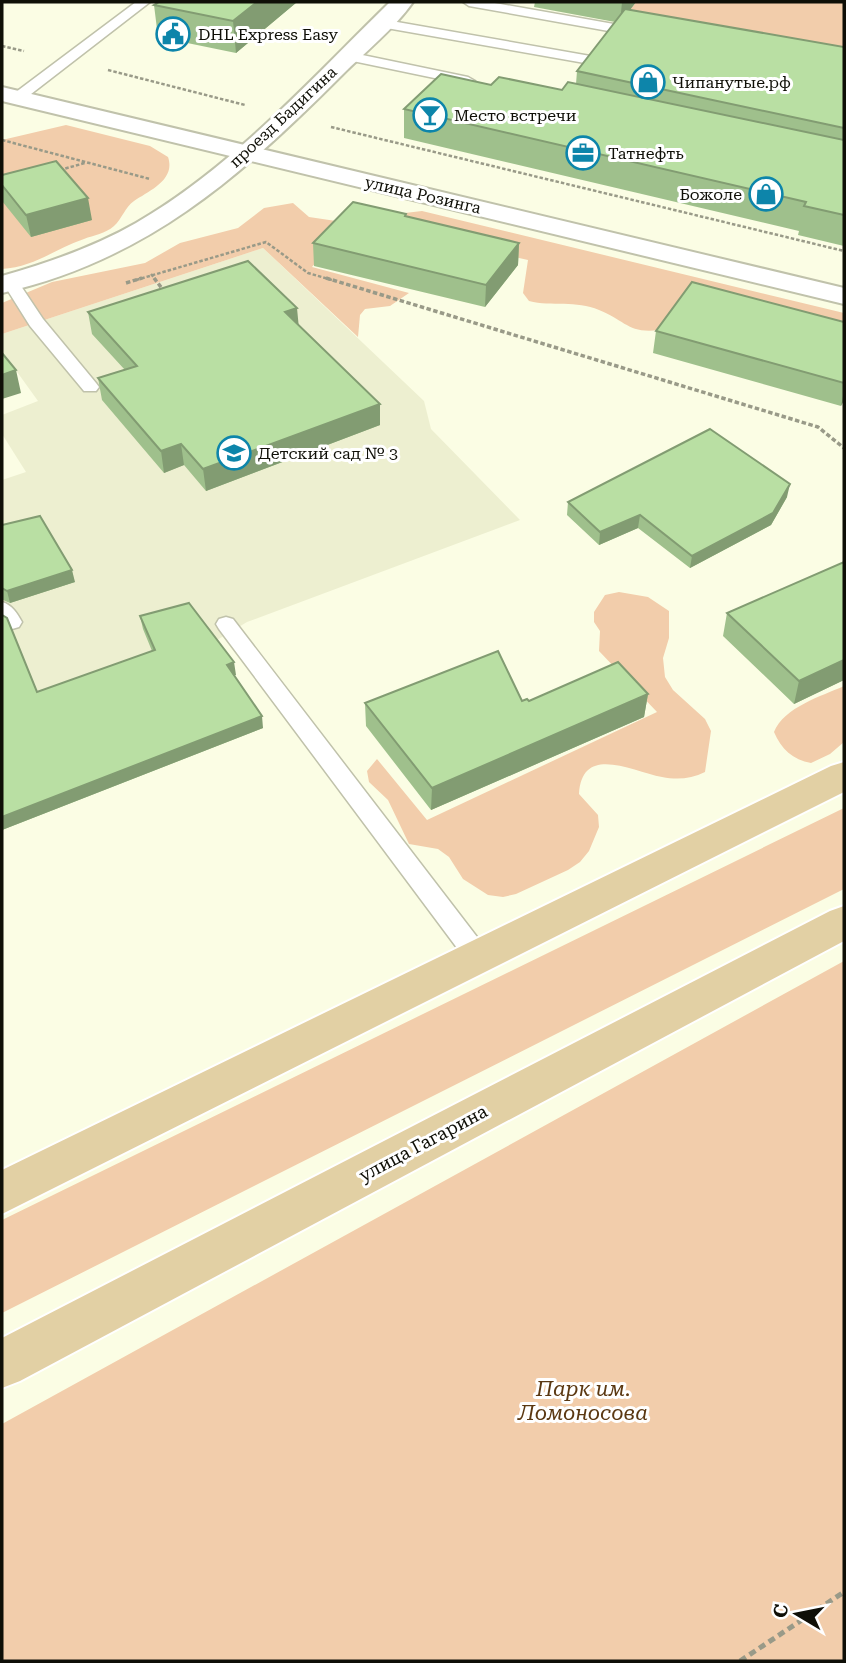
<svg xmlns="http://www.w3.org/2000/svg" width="846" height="1663" font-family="'Roboto Serif',serif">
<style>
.built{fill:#edefd0}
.green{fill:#f2cdab}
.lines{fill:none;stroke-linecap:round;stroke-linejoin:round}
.service-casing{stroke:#c0c2ab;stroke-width:3}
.minor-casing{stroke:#c0c2ab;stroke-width:4}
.tertiary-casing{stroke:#c0c2ab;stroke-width:4}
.primary-casing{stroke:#fff;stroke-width:4}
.path-far2{stroke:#999a88;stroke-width:2.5;stroke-dasharray:3.5 2;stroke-linecap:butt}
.path-far1{stroke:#999a88;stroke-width:3.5;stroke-dasharray:4.5 2.5;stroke-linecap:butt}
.path{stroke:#999a88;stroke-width:5;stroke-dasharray:7 4.5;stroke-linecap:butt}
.service{fill:#fff;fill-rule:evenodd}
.minor{fill:#fff;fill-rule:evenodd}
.tertiary{fill:#fff;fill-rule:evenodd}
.primary{fill:#e2d0a4;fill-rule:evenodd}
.wall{fill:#9fc08c}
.shaded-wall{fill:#829c72}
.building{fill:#b9dfa3;stroke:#829c72;stroke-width:2}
.labels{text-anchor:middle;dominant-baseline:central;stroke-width:6;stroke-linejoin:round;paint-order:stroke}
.far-poi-label{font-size:16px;fill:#0f0f07;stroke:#fff;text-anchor:start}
.far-street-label{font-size:16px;fill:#0f0f07;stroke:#fff}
.street-label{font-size:18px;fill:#0f0f07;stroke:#fff}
.near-park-label{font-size:21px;font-style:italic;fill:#5b3812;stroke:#fff}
</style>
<rect width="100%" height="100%" fill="#fbfde4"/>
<path class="built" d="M263,248l161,153 7,28 89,91 -273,102 -35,21 -210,75v-238l24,-8 -24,-38v-19l36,-14 -36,-50v-17z"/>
<path class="green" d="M636,2h208v57l-224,-36z
M66,125l84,21 18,11c8,23 -19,34 -34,44 -9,6 -12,18 -20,25 -9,8 -20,9 -30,13 -29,10 -50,28 -82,30v-129z
M293,203l16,14 27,4 86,-10 422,102v29l-185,-12c-31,4 -34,-10 -60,-20 -23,-10 -47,-3 -70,-9l-6,-8 5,-33 -176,-39 -40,46 97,26 -19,13 -25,3 -5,6 -2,22 -95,-89 -261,86v-31l50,-21 93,-19 35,-20 58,-15 26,-20z
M619,592l29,5 21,14v27l-6,20 2,19 8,13 32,29 6,12 -6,41c-14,7 -28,8 -43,5 -29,-5 -80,-34 -83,17l19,21 1,12 -10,24 -9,11 -12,8 -52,24 -13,3 -15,-2 -25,-16 -14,-22 -11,-8 -29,-5 -21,-44 -19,-18 -2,-11 10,-12 50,61 230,-108 -58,-61 1,-20 -6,-9v-10l11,-17z
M844,686v56l-14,12 -19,9c-18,-3 -30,-14 -37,-31 10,-25 48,-36 70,-46z
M844,808v81l-842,424v-93z
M844,961v700h-842v-237z"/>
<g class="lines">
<defs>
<path id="service" d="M136,2h14l-128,99h-10v-6z
M463,2h26l153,27 6,4 -6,4 -173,-31z
M380,19l216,38 7,4 -7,4 -221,-39 -1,-3z
M348,52l120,25 7,4 -7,4 -125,-26v-6z
M11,278l6,2 26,39 53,64 3,4 -3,4h-12l-54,-65 -27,-43z
M2,602c10,3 15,11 20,20l-3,5 -7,2 -10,-6z
M226,617l7,2 254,331 3,7 -3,7 -9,3 -9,-3 -250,-335 -3,-5 3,-5z"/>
<path id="minor" d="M390,2h23c-19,27 -48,50 -71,73 -102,102 -195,185 -340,218v-17c46,-13 92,-29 134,-53 97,-56 175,-144 254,-221z"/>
<path id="tertiary" d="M2,87l842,201v16l-842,-203z"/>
<path id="primary" d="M844,762v30l-842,422v-44l829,-404z
M844,906v35l-824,440 -18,7v-50l828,-427z"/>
</defs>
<use href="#service" class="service-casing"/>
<use href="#minor" class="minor-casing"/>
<use href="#tertiary" class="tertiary-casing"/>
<use href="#primary" class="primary-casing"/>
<path class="path-far2" d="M2,46l22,5
M108,70l137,35
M331,127l513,124
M2,140l148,39
M60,170l25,-7
M151,274l5,6
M136,280l130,-38 42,31 24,7"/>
<path class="path-far1" d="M154,278l10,13
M326,278l492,149 26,21
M126,283l16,-5"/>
<path class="path" d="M740,1661l104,-69"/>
<use href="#service" class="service"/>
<use href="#minor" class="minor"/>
<use href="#tertiary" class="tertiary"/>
<use href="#primary" class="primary"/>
</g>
<path class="wall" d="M297,2l-61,51 -78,-16 -4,-32z
M535,2h101l-6,8 214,37v199l-46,-11 1,-4 -395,-93v-29l87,-24 71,5 14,-6 1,-13 38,-49 -81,-15z
M2,175l90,45 -61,17 -29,-36z
M407,217l112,26 -1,22 -33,42 -171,-41 -1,-23z
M88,312l210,13 82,79v21l-174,66 -22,-26 -20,8 -62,-73 -4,-22 27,-8 -33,-36z
M844,322v78l-3,6 -188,-53 3,-22z
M787,497l-16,28 -81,43 -52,-40 -39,17 -32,-30 1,-13z
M2,525l73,57 -65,21 -7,-3h-1z
M844,562v118l-50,24 -71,-68 4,-23z
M2,615l35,77 115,-41 -9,-22 -3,-13 96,59h-2l29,53 -261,102z
M648,694l-4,23 -213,93 -65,-84 -1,-23 164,-2z"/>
<path class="shaded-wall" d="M257,2h40l-61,51 -3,-32z
M622,2h14l-16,21z
M88,198l4,22 -61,17 -5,-22z
M519,243l-1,22 -33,42 1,-22z
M297,308l2,21 -14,-17z
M16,370l5,23 -19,6v-24z
M844,391v9l-3,6z
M380,404v21l-174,66 -3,-22z
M181,444l3,21 -20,8 -3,-22z
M790,484l-3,13 -16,28 -81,43 2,-12z
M640,515l-2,13 -39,17 1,-13z
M72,570l3,12 -65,21 -3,-12z
M844,660v20l-50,24 5,-23z
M234,662l2,13 -7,2 -2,-12z
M648,694l-4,23 -213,93 1,-22z
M262,716l1,12 -261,102v-13z"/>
<path class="building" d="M159,2h98l-24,19 -79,-16z
M625,9l219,38v81l-267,-57z
M441,74l50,11 8,-8 63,13 6,-8 276,58v75l-40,-9 2,-4 -402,-93z
M56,161l32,37 -62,17 -24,-30v-10z
M353,202l53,12 -1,2 114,27 -33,42 -173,-42z
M248,261l49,47 -12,4 95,92 -177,65 -22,-25 -20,7 -63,-73 39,-12 -49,-54z
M692,282l152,40v61l-188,-52z
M2,353l14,17 -14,5z
M710,429l80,55 -17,29 -81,43 -52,-41 -40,17 -32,-30z
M40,516l32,54 -65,21 -5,-3v-63z
M844,562v98l-45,21 -72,-68z
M189,603l45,59 -7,3 35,51 -260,101v-202l5,3 30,74 118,-42 -15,-34z
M498,651l24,50 5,-2 2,2 89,-39 30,32 -216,94 -67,-85z"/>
<defs>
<symbol id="civic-ring" viewBox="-11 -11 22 22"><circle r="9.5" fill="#fff" stroke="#0d85aa" stroke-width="1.5"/><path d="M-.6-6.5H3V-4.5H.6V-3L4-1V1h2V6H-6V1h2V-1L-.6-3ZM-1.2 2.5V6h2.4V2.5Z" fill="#0d85aa"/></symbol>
<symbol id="shop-ring" viewBox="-11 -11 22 22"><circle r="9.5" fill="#fff" stroke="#0d85aa" stroke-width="1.5"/><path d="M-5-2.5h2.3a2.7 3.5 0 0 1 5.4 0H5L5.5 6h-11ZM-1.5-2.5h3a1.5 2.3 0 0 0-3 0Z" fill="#0d85aa"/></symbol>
<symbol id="bar-ring" viewBox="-11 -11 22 22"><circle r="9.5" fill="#fff" stroke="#0d85aa" stroke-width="1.5"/><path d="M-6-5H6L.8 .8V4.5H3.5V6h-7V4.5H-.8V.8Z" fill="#0d85aa"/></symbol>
<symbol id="office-ring" viewBox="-11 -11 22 22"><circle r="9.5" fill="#fff" stroke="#0d85aa" stroke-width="1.5"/><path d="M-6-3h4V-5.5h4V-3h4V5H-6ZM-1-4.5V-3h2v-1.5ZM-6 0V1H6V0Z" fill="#0d85aa"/></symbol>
<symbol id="school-ring" viewBox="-11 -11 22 22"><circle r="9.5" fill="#fff" stroke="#0d85aa" stroke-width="1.5"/><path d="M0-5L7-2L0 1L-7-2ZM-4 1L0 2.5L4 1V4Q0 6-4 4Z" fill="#0d85aa"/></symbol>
</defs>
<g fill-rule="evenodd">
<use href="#civic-ring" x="154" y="15" width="38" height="38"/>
<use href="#shop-ring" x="629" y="63" width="38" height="38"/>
<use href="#bar-ring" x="411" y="96" width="38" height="38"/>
<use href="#office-ring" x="564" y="134" width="38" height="38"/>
<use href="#shop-ring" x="747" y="175" width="38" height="38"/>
<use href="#school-ring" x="215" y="434" width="38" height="38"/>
</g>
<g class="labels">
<g class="far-poi-label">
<text x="198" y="34">DHL Express Easy</text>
<text x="672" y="82">Чипанутые.рф</text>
<text x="454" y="115">Место встречи</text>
<text x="608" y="153">Татнефть</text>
<text x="742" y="194" text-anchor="end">Божоле</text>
<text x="258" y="453">Детский сад № 3</text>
</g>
<g class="far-street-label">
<text transform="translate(283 117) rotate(-43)">проезд Бадигина</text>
<text transform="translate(423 195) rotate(13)">улица Розинга</text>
</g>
<g class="street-label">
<text transform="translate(423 1143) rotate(-28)">улица Гагарина</text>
</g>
<g class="near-park-label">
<text x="583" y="1389">Парк им.<tspan x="583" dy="24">Ломоносова</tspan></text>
</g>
</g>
<rect width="846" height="1663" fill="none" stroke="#0f0f07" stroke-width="7"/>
<g transform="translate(797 1614) rotate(280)" stroke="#ffffff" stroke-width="5" paint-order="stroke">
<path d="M0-5L12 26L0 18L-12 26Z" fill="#0f0f07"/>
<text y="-10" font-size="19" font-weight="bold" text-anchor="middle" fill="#0f0f07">С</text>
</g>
</svg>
